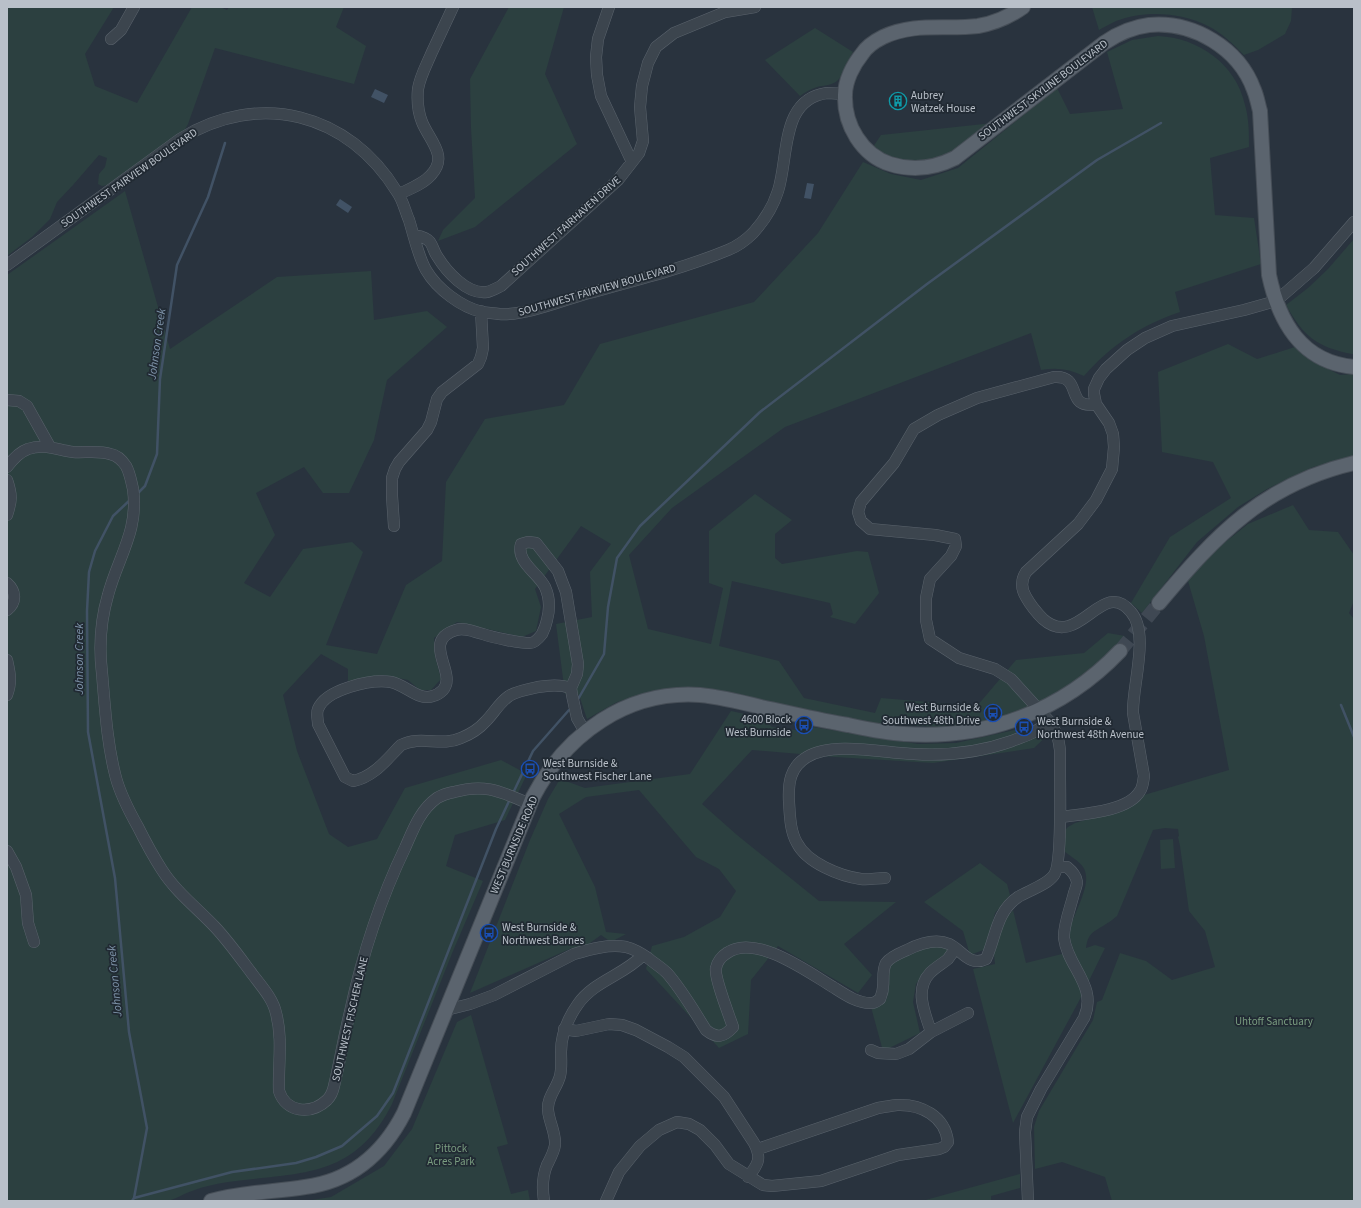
<svg xmlns="http://www.w3.org/2000/svg" width="1361" height="1208" font-family="'Source Sans 3',sans-serif">
<style>
.green{fill:#2c4040}
.water{fill:#415265}
.lines{fill:none;stroke-linecap:round;stroke-linejoin:round}
.stream{stroke:#415265;stroke-width:2.5}
.major-tunnel{stroke:#3f4853;stroke-width:14;stroke-dasharray:14 7;stroke-linecap:butt}
.minor-casing{stroke:#5a636c;stroke-width:12}
.major-casing{stroke:#464e57;stroke-width:16}
.minor{stroke:#3c454e;stroke-width:11}
.major{stroke:#5b646e;stroke-width:14}
.labels{text-anchor:middle;dominant-baseline:central;stroke-width:3.5;stroke-linejoin:round;paint-order:stroke}
.street-label{font-size:11px;fill:#b9c0c9;stroke:#212a33}
.poi-label{font-size:11px;fill:#b9c0c9;stroke:#212a33;text-anchor:start}
.park-label{font-size:11px;fill:#7a9c80;stroke:#212a33}
.water-label{font-size:12px;font-style:italic;fill:#7d92a8;stroke:#212a33}
</style>
<rect width="100%" height="100%" fill="#29333e"/>
<path class="green" d="M7,7h107l-29,47 10,32 42,17 55,-96h28l7,3 2,-3h115l-8,20 30,19 -12,38 -139,-36 -27,76 -8,15 -58,43 -20,4 -4,-2 1,-10 6,-7 2,-9 -8,-3 -26,30 -16,17 -7,17 -18,18 -25,19z
M509,7h55l-19,67 32,70 -102,83 -37,14 5,-11 32,-32 -4,-70 -1,-49z
M1092,7h200l-1,14 -6,13 -27,16 -14,5c-11,-11 -22,-22 -36,-29 -27,-14 -64,-16 -92,-5 -6,3 -12,6 -17,9z
M815,28l38,24c-5,8 -10,23 -15,28 -6,6 -14,5 -21,7 -6,2 -12,5 -17,9l-35,-36z
M1158,36c41,2 78,28 87,69 4,14 4,28 4,42l-39,11 5,57 39,3 7,46 -86,28 5,20c-39,13 -70,34 -96,64 -14,-7 -28,-9 -43,-6l-10,-37 -246,94 -113,81 -43,47 19,74 63,15 12,-56 -14,-5v-52l46,-37 37,26 -17,14v24l7,6 75,-13 11,1 11,41 -24,31 -25,-7 3,-3 -3,-11 -98,-22 -13,65 60,15 25,37 71,15 6,-15 96,8 39,-46 68,-7 24,-20 17,3 -29,33 -54,36 -46,16 -44,7 -78,-5 -158,-32 -58,-1 -41,12 -30,17 -8,-24 -14,-1 -9,-70 36,-7 -2,-45 21,-28 -30,-18 -46,63 6,18 -5,24 -14,6 -65,-15 -23,16 1,18 6,23 -10,11h-11l-12,-10 -25,-5 -35,6v-12l-27,-15 -38,41 14,56 32,83 19,13 29,-8 28,-51 96,-28 26,14 -22,46 -50,15 -9,31 37,15 -30,70 -61,153c-38,76 -93,68 -164,78 -12,2 -24,4 -36,9 -7,2 -18,9 -25,10 -16,2 -34,0 -51,0 -36,0 -73,0 -109,0v-926l118,-84 45,158 107,-72 94,-6 3,49 53,-9 20,16 -60,53 -13,60 -25,53h-26l-19,-26 -48,26 19,42 -31,48 26,14 33,-48 49,-7 11,10 -37,93 51,9 29,-69 36,-24 4,-79 39,-63 79,-14 36,-61 154,-42 64,-69 45,-71 28,12 30,6 37,-12 99,-80 13,26 53,-5 -16,-57 25,-12z
M993,123l-41,30 -27,10 -31,-2 -23,-11 10,-15z
M1354,239v115h-2c-35,-7 -48,-17 -66,-49l22,-17 20,-19z
M1228,344l29,15 41,-13 20,18 22,11 14,-1v83l-41,10 -46,22 -29,18 -41,35 -55,71 -11,-10 39,-66 61,-39 -18,-36 -51,-10 -4,-80z
M1293,505l16,25 29,2 16,23v46l-5,12 5,6v582h-242l-7,-24 -43,-15 -27,7 -1,-42 5,-16 54,-91 4,-18 5,-2 18,-47 26,8 26,19 43,-13 -10,-36 -16,-20 -9,-65 -2,-9 1,-1 -1,-7 -13,-1 -12,2 -36,86c-4,3 -7,6 -11,8 -12,8 -18,8 -20,24l9,-3 10,3 -26,53 -66,122 -40,-154 22,-5 -1,-10 9,-32 10,-12 13,53 48,-12c-3,-8 -5,-13 -4,-21 3,-17 24,-47 13,-63 -4,-6 -13,-11 -19,-16l1,-21 3,-3 7,-4 32,-9 37,-19 85,-25 -25,-134 -16,-55 21,-26 39,-31z
M731,711l32,7 9,9 30,4 11,-4 105,17 38,-1 63,-14 31,4 -16,15 -101,15 -98,-6 -83,-7 -50,54 35,31 82,66 77,1 -52,42 28,31 -14,18 -80,-47 -27,34 -3,54 -29,14 -73,-79 6,-23 32,-9 36,-20 16,-26 -17,-22 -23,-12 -57,-67 -53,7 -27,17 36,73 11,45 20,2 -15,8 -10,-7 -18,13h-11l-102,45 60,-153 18,-41 12,-20 25,9 105,-14z
M1173,839l2,29 -14,1 -1,-29z
M980,863l27,21 3,11 -15,18 -9,36 -16,6 -7,-24 -39,-29z
M931,946l21,1 -10,11 -15,10 -11,16 -3,18 7,31 -37,18 -12,-44 13,-5 3,-4 1,-7v-20l5,-10z
M471,1015l37,129 -11,3 14,47 17,-4 2,11h-224l25,-4 53,-31 28,-37 45,-107z
M1020,1174v14l-29,8v5h-69z"/>
<path class="water" d="M375,89l13,6 -4,8 -13,-6z
M807,183l7,1 -3,15 -7,-1z
M340,199l12,8 -4,6 -12,-8z"/>
<g class="lines">
<path class="stream" d="M138,493l7,-7 12,-32 3,-75 17,-114 31,-68 17,-54
M130,500l-17,16 -18,35 -6,21 -2,39 1,121 27,146 14,154 18,96 -13,70 -2,3
M577,701l27,-47 4,-47 9,-49 23,-32 120,-114 167,-128 170,-124 64,-37
M1341,705l13,32
M514,791l19,-40 36,-41
M134,1198l98,-26 64,-9 20,-6 26,-11 35,-30 16,-23 103,-264 14,-30"/>
<path class="major-tunnel" d="M1120,651l39,-48"/>
<defs>
<path id="minor" d="M609,7l-11,32 -2,18 1,18 4,21 31,66
M111,39l10,-9 13,-23
M399,194c11,-5 24,-10 32,-19 18,-19 -2,-35 -9,-53 -4,-10 -5,-22 -4,-33 2,-13 9,-25 14,-37 7,-15 14,-30 21,-45
M414,235c5,1 12,2 16,7 3,4 4,10 7,14 9,15 30,39 50,36 5,-1 10,-4 14,-6l117,-106 21,-27 4,-12 -3,-34 2,-21 6,-23 8,-16 18,-14 51,-21 30,-5
M7,265l173,-126c79,-49 169,-26 217,53 6,8 8,19 12,28 5,16 9,36 17,50 11,19 35,37 56,42 5,1 12,1 17,2 25,2 62,-13 86,-20 48,-13 97,-25 143,-44 10,-4 18,-10 25,-17 11,-12 20,-26 25,-42 11,-34 2,-92 49,-98 6,0 12,1 18,1
M7,400l12,1 8,5 23,41
M7,467c6,-8 12,-15 21,-18 16,-6 29,1 45,3 11,1 25,-2 37,2 6,1 12,6 16,12 4,7 5,15 7,23 6,42 -15,68 -25,106 -7,24 -9,53 -6,78 3,35 5,71 14,105 5,18 13,33 22,49 7,14 15,29 24,43 14,22 35,38 53,57 14,15 26,32 38,48 9,12 20,24 23,38 7,26 2,52 3,78 7,22 32,24 48,9 4,-4 6,-9 7,-14 6,-25 10,-50 16,-74 12,-56 30,-112 55,-164 8,-18 15,-38 32,-50 5,-3 12,-5 17,-6 32,-9 47,0 76,12
M7,480c5,15 5,20 0,35
M394,526l-2,-30v-18l3,-9 4,-7 28,-32 4,-8 6,-23 5,-7 36,-28 3,-7 2,-9 -2,-37
M7,583c9,8 10,19 0,27
M7,660c3,14 5,21 0,35
M571,688c-11,-4 -22,-3 -33,-1 -10,2 -21,4 -29,9 -10,7 -15,17 -23,25 -7,8 -15,13 -25,17 -20,9 -40,-3 -60,7 -14,14 -27,32 -48,36l-8,-4 -27,-53c0,-5 -2,-10 0,-15 8,-20 53,-30 73,-27 15,3 27,19 42,14 4,-1 7,-3 10,-6 15,-17 -23,-49 13,-60 9,-3 18,2 27,4 8,3 40,10 47,9 5,0 9,-5 12,-9 2,-4 4,-9 5,-14 3,-11 3,-22 -2,-33 -7,-14 -29,-25 -24,-43l7,-2 8,1 22,28 8,21 12,72 -1,10 -6,14 1,7 5,23 8,14
M1060,817c22,-3 68,-5 80,-26 3,-4 3,-9 4,-15l-11,-63c-1,-27 17,-79 -2,-101 -29,-36 -52,39 -88,7 -7,-7 -12,-13 -17,-22 -5,-8 -5,-17 0,-25l52,-48 18,-24 16,-31 2,-22 -1,-13 -4,-11 -13,-19 -2,-10v-5l5,-11 7,-9 21,-19 18,-12 27,-12 72,-16 32,-9 38,-33 40,-46
M7,851l9,16 10,28 2,28 6,19
M885,878c-8,0 -17,2 -24,1 -21,-3 -54,-16 -64,-36 -7,-12 -7,-27 -8,-41 -1,-19 1,-35 18,-45 26,-16 77,-4 107,-3 34,2 67,-2 98,-13 7,-3 14,-5 20,-8 6,-3 12,-8 18,-11
M446,1010l24,-6 24,-9 80,-41c17,-5 35,-10 52,-7 8,2 15,6 22,11 6,5 14,10 19,15 15,17 27,38 39,57 11,9 18,7 27,-3 -4,-12 -19,-50 -17,-59 1,-6 6,-12 11,-15 28,-20 81,19 106,34 11,7 25,17 39,16 3,0 5,-2 8,-4 1,-3 3,-7 3,-12 1,-7 -1,-17 3,-24 4,-6 14,-10 21,-13 12,-6 28,-12 42,-6 13,6 20,23 37,15 10,-22 10,-47 32,-62 10,-6 29,-12 36,-22 8,-11 6,-83 6,-100 0,-8 0,-17 0,-25 -1,-10 -4,-20 -10,-28l-39,-43 -16,-10 -36,-11 -29,-19 -4,-19v-22l4,-19 21,-23 5,-10 -1,-7 -20,-4 -65,-6 -9,-8 -3,-9 3,-10 33,-39 20,-34 24,-14 39,-17 77,-21c30,-2 10,33 42,27
M564,1029l12,2 33,-7 13,1 14,5 32,17 16,10 40,40 30,46c8,15 4,22 -6,34
M931,1032c-6,-19 -17,-42 -1,-59 6,-6 12,-9 18,-14 2,-3 5,-7 7,-10
M871,1050l7,3 18,1 13,-5 22,-17 37,-19
M544,1201c-2,-13 -2,-24 3,-36 3,-6 7,-13 8,-20 1,-12 -6,-23 -7,-35 -1,-13 9,-22 12,-34 2,-8 1,-16 1,-24 0,-18 7,-34 17,-48 16,-23 46,-29 65,-49
M606,1201l13,-29 21,-26 19,-16 18,-8 12,2 11,6 15,15 14,19 34,21 9,1 49,-5 77,-26 41,-6 5,-2 4,-5c-3,-26 -27,-38 -51,-37 -7,1 -13,2 -19,3l-120,41
M1028,1201l-3,-69 2,-15 14,-28 43,-71c14,-32 -16,-50 -20,-80 -1,-12 7,-32 10,-45 1,-3 3,-8 3,-11 -1,-7 -5,-11 -10,-15h-10"/>
<path id="major" d="M1023,7c-14,10 -28,16 -45,19 -32,4 -64,-4 -95,11 -8,4 -16,9 -21,17 -9,11 -17,27 -17,41 -1,30 17,60 45,69 22,7 45,4 65,-6l149,-115c13,-9 29,-16 45,-18 44,-4 90,23 105,65 3,7 4,14 6,21l9,164c10,47 32,87 85,92
M1159,603c57,-68 105,-119 195,-140
M211,1201c30,-9 63,-9 94,-14 46,-6 78,-33 99,-74l129,-316c33,-63 94,-107 167,-102 21,2 41,7 61,12 29,6 58,13 87,18 19,4 37,8 56,9 82,6 159,-23 216,-83"/>
</defs>
<use href="#minor" class="minor-casing"/>
<use href="#major" class="major-casing"/>
<use href="#minor" class="minor"/>
<use href="#major" class="major"/>
</g>
<defs>
<symbol id="building-ring" viewBox="-11 -11 22 22"><circle r="9.5" fill="#212a33" stroke="#0f9aa8" stroke-width="1.5"/><path d="M-4-6H4V6H1V3H-1V6H-4ZM-2.5-4.3h1.7v1.8h-1.7ZM.8-4.3h1.7v1.8H.8ZM-2.5-1h1.7V.8h-1.7ZM.8-1h1.7V.8H.8Z" fill="#0f9aa8"/></symbol>
<symbol id="bus-ring" viewBox="-11 -11 22 22"><circle r="9.5" fill="#212a33" stroke="#1a4fb4" stroke-width="1.5"/><path d="M-5-6H5V4H4V6H2V4H-2V6H-4V4H-5ZM-3.5-4V0h7V-4ZM-3.5 1.2v1.5H-2V1.2ZM2 1.2v1.5H3.5V1.2Z" fill="#1a4fb4"/></symbol>
</defs>
<g fill-rule="evenodd">
<use href="#building-ring" x="888" y="91" width="20" height="20"/>
<use href="#bus-ring" x="983" y="703" width="20" height="20"/>
<use href="#bus-ring" x="794" y="715" width="20" height="20"/>
<use href="#bus-ring" x="1014" y="717" width="20" height="20"/>
<use href="#bus-ring" x="520" y="759" width="20" height="20"/>
<use href="#bus-ring" x="479" y="923" width="20" height="20"/>
</g>
<g class="labels">
<g class="street-label">
<text transform="translate(1043 90) rotate(-37)">SOUTHWEST SKYLINE BOULEVARD</text>
<text transform="translate(129 178) rotate(-35)">SOUTHWEST FAIRVIEW BOULEVARD</text>
<text transform="translate(566 226) rotate(-42)">SOUTHWEST FAIRHAVEN DRIVE</text>
<text transform="translate(597 290) rotate(-16)">SOUTHWEST FAIRVIEW BOULEVARD</text>
<text transform="translate(514 845) rotate(-67)">WEST BURNSIDE ROAD</text>
<text transform="translate(350 1019) rotate(-77)">SOUTHWEST FISCHER LANE</text>
</g>
<g class="poi-label">
<text x="911" y="95">Aubrey<tspan x="911" dy="13">Watzek House</tspan></text>
<text x="980" y="707" text-anchor="end">West Burnside &amp;<tspan x="980" dy="13">Southwest 48th Drive</tspan></text>
<text x="791" y="719" text-anchor="end">4600 Block<tspan x="791" dy="13">West Burnside</tspan></text>
<text x="1037" y="721">West Burnside &amp;<tspan x="1037" dy="13">Northwest 48th Avenue</tspan></text>
<text x="543" y="763">West Burnside &amp;<tspan x="543" dy="13">Southwest Fischer Lane</tspan></text>
<text x="502" y="927">West Burnside &amp;<tspan x="502" dy="13">Northwest Barnes</tspan></text>
</g>
<g class="park-label">
<text x="1274" y="1021">Uhtoff Sanctuary</text>
<text x="451" y="1148">Pittock<tspan x="451" dy="13">Acres Park</tspan></text>
</g>
<g class="water-label">
<text transform="translate(157 344) rotate(-82)">Johnson Creek</text>
<text transform="translate(79 659) rotate(-90)">Johnson Creek</text>
<text transform="translate(115 981) rotate(-95)">Johnson Creek</text>
</g>
</g>
<rect width="1361" height="1208" fill="none" stroke="#b9c0c9" stroke-width="16"/>
</svg>
